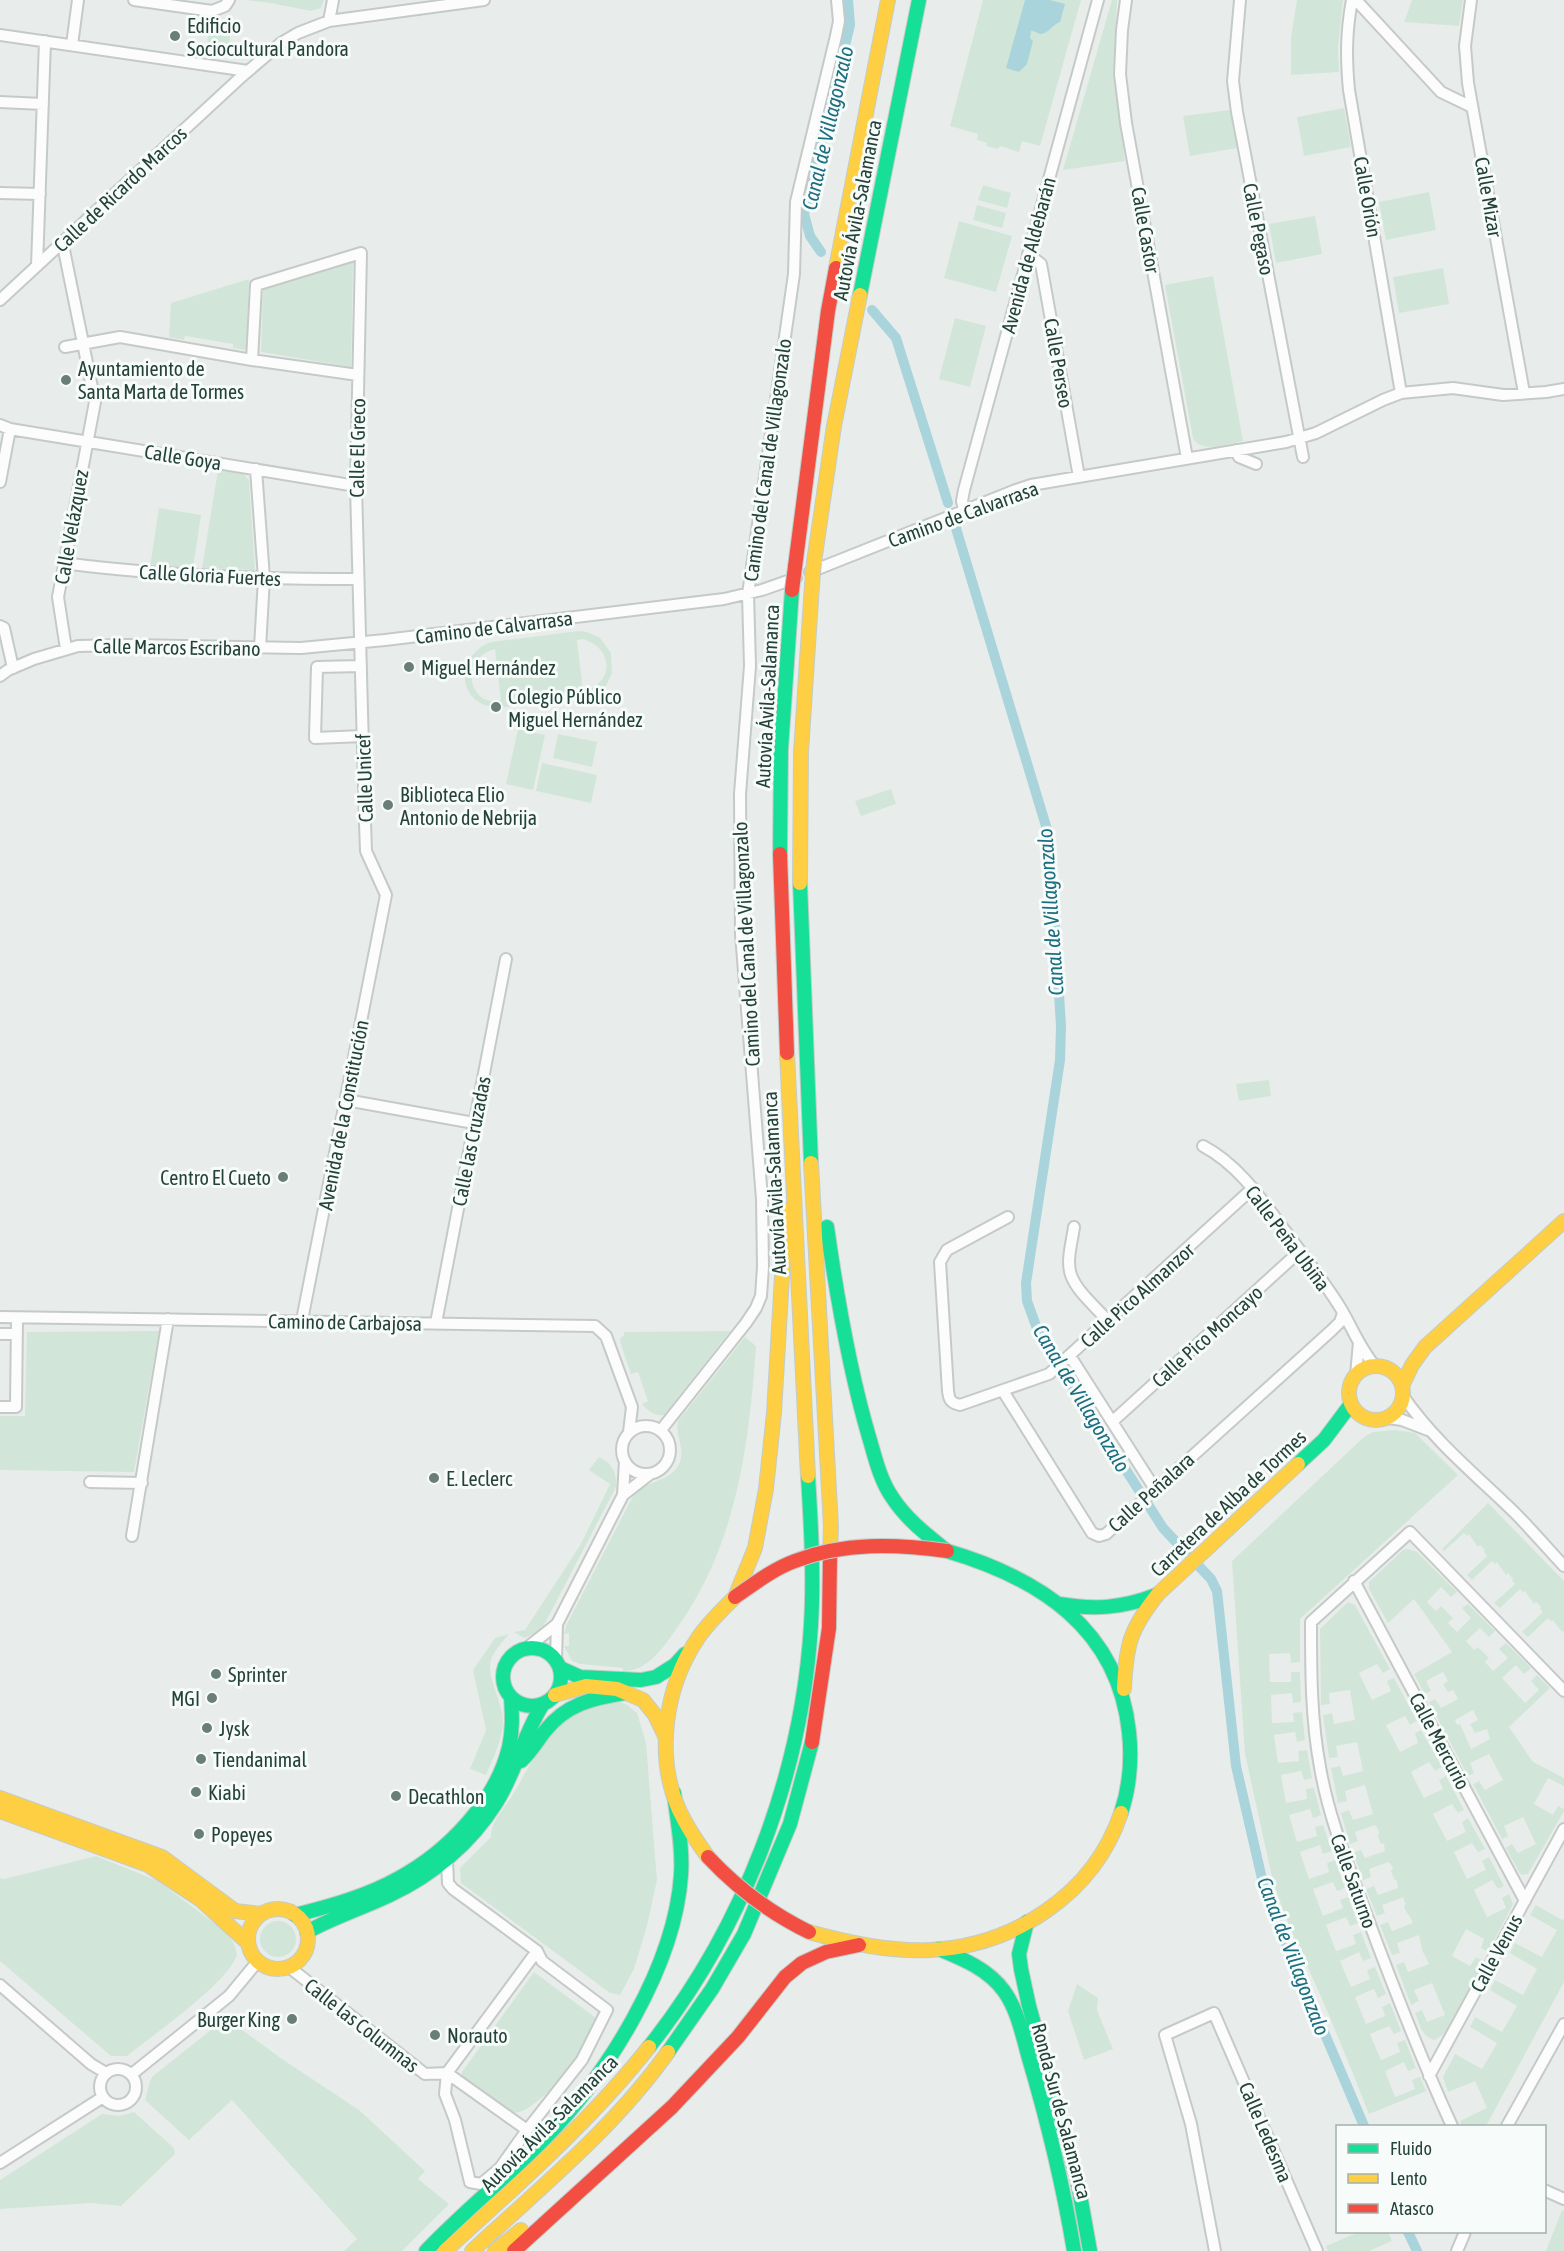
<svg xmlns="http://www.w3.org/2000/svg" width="1564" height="2251" font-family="'Asap Condensed',sans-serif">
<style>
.green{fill:#d1e6d8;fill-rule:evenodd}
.water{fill:#a9d4db}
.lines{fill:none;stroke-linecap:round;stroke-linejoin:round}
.canal{stroke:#a9d4db;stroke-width:10}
.street-casing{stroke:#c5cac8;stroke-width:14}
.fast-casing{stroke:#c3ccc9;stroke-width:16}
.slow-casing{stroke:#c3ccc9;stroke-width:16}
.jam-casing{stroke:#c3ccc9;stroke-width:16}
.street{stroke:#fcfcfc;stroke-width:10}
.fast{stroke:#16e098;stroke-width:14}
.slow{stroke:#ffcf43;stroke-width:14}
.jam{stroke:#f24e42;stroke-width:14}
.slow-bridge-casing{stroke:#c3ccc9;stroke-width:16;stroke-linecap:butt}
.jam-bridge-casing{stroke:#c3ccc9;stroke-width:16;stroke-linecap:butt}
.slow-bridge{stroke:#ffcf43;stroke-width:14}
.jam-bridge{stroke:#f24e42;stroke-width:14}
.poi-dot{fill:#697e78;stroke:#f7fbf9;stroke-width:2}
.labels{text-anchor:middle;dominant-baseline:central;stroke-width:6;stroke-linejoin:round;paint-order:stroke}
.poi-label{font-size:20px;fill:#24423a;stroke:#f7fbf9;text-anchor:start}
.street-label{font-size:20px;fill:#24423a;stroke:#f7fbf9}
.water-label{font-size:21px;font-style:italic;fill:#1c6f80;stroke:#f7fbf9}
</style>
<rect width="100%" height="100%" fill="#e8edeb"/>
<path class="green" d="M246,0h78l-3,8 -10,3 -41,-8z
M983,0h98l-41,146 -18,-5 -3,11 -19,-6 -2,3 -12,-3 1,-3 -10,-3 1,-6 -28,-8z
M1112,0h5l-3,73 11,88 -62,9z
M1297,0h46l-5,47 1,25 -48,3v-37z
M1412,0h51l-4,26 -55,-4z
M208,33l22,2 -1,17 -22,-2z
M1344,108l7,39 -47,9 -7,-39z
M1230,110l7,38 -47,8 -7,-40z
M983,185l28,8 -4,15 -29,-8z
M1429,192l7,38 -50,10 -7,-38z
M977,205l29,8 -4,15 -29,-8z
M1315,216l7,38 -46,9 -7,-39z
M959,221l53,15 -16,56 -52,-14z
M353,261l-2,106 -90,-15 2,-64z
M1443,268l6,36 -50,9 -6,-36z
M1213,276l30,165c-15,3 -42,13 -50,-3l-28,-153z
M249,279l-3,71 -13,-2v-4l-48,-8 -1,4 -15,-3 2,-34z
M955,318l31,8 -16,61 -31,-8z
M218,470l25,4 6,6 6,90 -53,-2z
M159,508l42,7 -8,53 -43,-1z
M579,631l8,1 13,6 11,15 1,20 -5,11 -5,6 -15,7 -90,11c-41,-4 -43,-52 -6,-66zM582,639c32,8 33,45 1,52l-6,-51zM495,649l6,51c-31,9 -44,-41 -6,-51z
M518,729l27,6 -12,55 -27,-6z
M558,734l39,8 -5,25 -39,-9z
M542,763l55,12 -6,28 -55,-12z
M891,789l5,15 -35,12 -6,-15z
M1269,1080l2,16 -32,5 -3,-17z
M159,1331l-25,141 -134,-2v-54h25l2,-84z
M730,1331l-66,84c-10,1 -16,-4 -22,-11l6,-3 -10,-29 -7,2 -11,-32 1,-5 3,-1v-4z
M745,1337l11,9c-7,102 -20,204 -84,289 -12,17 -26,36 -49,36v-3l-43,-4 -8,-3 -8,-15h5v-13l-5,1 3,-10 65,-126c3,-3 6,-7 10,-10 15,-9 34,-9 39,-30 2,-14 -6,-25 -3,-37z
M1395,1430l20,3 43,42 -158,144v43l-9,1 -1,-10 -21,1 1,28h21v-10h9l1,30 -8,1 -1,-10 -21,2 1,28 22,-1 -1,-9 9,-1 3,28 -8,2 -2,-10 -21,3 4,28 21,-2 -1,-10 9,-1 5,28 -8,2 -3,-9 -20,4 5,28 21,-4 -1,-10 8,-1 7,27 -8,3 -3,-9 -21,6 8,27 20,-6 -2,-9 8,-2 9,26 -9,3 -3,-9 -20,7 9,27 20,-7 -2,-9 8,-3 10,28 -8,3 -4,-9 -20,7 10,27 20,-8 -3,-8 8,-3 10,26 -8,3 -4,-9 -20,8 10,26 20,-7 -3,-9 8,-3 10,26 -8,3 -4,-9 -19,9 11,26 19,-8 -3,-9 8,-3 11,27 -8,4 -4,-9 -19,8 11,27 19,-8 -3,-9 8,-4 11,28 -7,3 -5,-8 -19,8 11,26 19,-8 -3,-9 8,-3 11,28 -8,3 -4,-9 -19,9 10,26 20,-8 -3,-9 8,-3 6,14 -57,23c-14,-36 -29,-72 -44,-108 -18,-43 -40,-83 -53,-129l-27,-123 -13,-193 132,-124 9,-5z
M599,1457c14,7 18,16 17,30l-72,138 -5,7 -15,6 -10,-6 11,-2 56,-86 29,-60 -21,-14z
M1488,1503l76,78v50l-2,1 -9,-12 -2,1 -3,-3 -20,19 -6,-5 21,-20 -3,-3 1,-2 -5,-5 -2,2 -9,-13 -2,1 -3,-3 -20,19 -6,-5 21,-19 -3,-4 1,-1 -5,-6 -2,2 -9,-13 -2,2 -3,-3 -20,19 -5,-5 20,-19 -3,-4 1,-2 -5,-5 -2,2 -9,-13 -2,2 -3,-3 -20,18 -2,-2z
M1408,1549l9,3 40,40 -6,5 -10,-10 -14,15 9,9 5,-5 12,12 -5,5 9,9 14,-14 -9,-10 6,-4 27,27 -6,6 -9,-9 -14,13 8,9 4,-3 11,11 -4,4 8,9 15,-13 -9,-9 7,-6 25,25 -7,6 -8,-9 -14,13 23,25 14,-13 -8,-9 6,-6 13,13 -41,39 24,35 31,16v8l-16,-8 -14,26 19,11 5,-9 6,3v2l-36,63 -6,1 -3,-3 -13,-24 6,-4 6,9 18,-9 -13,-27 -19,9 4,10 -6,3 -29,-55 6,-3 6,9 18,-10 -14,-26 -19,9 4,10 -6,3 -39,-74 6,-3 6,9 17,-9 -5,-9 -5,2 -5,-8 5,-3 -5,-9 -17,9 5,10 -6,3 -11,-20 38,-22 -38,-53 -26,24 -19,-34v-7l34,-32zM1473,1710l5,10 -8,4 5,9 12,-4 3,10 -19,10 -11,-25 -3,1 -2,-5z
M1348,1602l7,3 35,64 -7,4 -6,-9 -18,9 13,27 19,-9 -4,-10 7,-3 23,43 -7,4 -5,-9 -19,9 14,27 18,-9 -3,-10 6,-3 21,37 -7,4 -6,-9 -18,10 13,26 19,-9 -4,-9 7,-4 18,34 -6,3 -6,-9 -19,10 14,27 19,-9 -4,-10 6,-4 17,31 -7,3 -6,-9 -18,9 13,27 19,-9 -4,-9 7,-4 15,29 -6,3 -6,-9 -18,10 13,27 19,-9 -4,-10 7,-4 4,10 -25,48 -7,-4 3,-9 -18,-10 -14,27 18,10 6,-9 8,4 -40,73 -9,6c-14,-3 -15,-16 -20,-27l7,-3 5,12 18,-7 -13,-32 -18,7 5,11 -8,4 -15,-40 8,-3 4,10 21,-8 -7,-14 -3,-15 -22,8 3,10 -8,2 -12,-30 8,-3 4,9 21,-8c-2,-7 -6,-8 -9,-16l2,-4 -2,-1v-5l-22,8 3,8 -8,3 -11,-27 8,-3 4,9 20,-7 -1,-7 -3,-2 -3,-8 2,-3 -4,-6 -20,7 2,8 -8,3 -10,-27 8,-3 4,8 20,-7 -1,-7 -4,-1 -2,-7 1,-5 -4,-6 -20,7 3,9 -8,3 -9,-31 8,-3 4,10 20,-6 -8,-29 -20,6 2,10 -9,2 -7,-35 9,-2 3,10 20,-5 -6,-29 -21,4 2,11 -9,1 -6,-43 9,-2 2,11 21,-4 -5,-30 -21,3 1,11 -9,1 -1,-76z
M509,1634c-6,7 -13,15 -17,23 -8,18 11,44 11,64 0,19 -10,37 -17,54l-16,-6 16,-39 -13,-60 22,-32z
M618,1701l9,4 10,8 9,30 11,137 -10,46 -13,43 -14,26 -10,-2 -149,-110 -1,-15 31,-31c0,-16 12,-27 21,-41 16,-26 35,-69 65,-85 11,-6 28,-7 41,-10z
M96,1856l62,25 64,48c8,8 13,14 15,26 -9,28 -84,80 -110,101h-16l-111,-95v-83l4,1z
M1536,1905l26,15 2,-2v64l-78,144h-24l-2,-5 27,-13 -12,-27 -27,11 -5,-15 12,-23 27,15 15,-26 -27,-16 5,-10 27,15 15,-26 -27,-16 5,-10 28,15 14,-26 -27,-16 5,-10 27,14 15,-27 -27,-15z
M260 1939a18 18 0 1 1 36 0a18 18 0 1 1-36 0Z
M534,1972l62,46c-17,35 -29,61 -61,85 -7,5 -16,12 -25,9 -9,-3 -38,-28 -48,-36v-4z
M1077,1984l21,14 -1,12 16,39 -29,11 -16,-49z
M226,2018l56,41 77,51 66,61 -7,8 31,25 -47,47h-58l13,-12 -125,-139 -43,40 -44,-40 5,-19 3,-5z
M134,2112l40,36 1,6 -54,52 -30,-3 -91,6v-29l102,-66 18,2z
M1562,2210l2,1v40h-18z
M1359,2232h29l4,9 -23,10h-41l-2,-5z"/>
<path class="water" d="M1025,0h25l15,4 -5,18c-7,2 -12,12 -20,12 -3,-1 -5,-3 -9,-3l-1,7 3,3 -6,23 -8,8 -13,-4z"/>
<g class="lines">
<path class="canal" d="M821,252l-11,-16 -6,-22 46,-189 -2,-25
M872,310l24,28 52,165
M955,525l94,311 12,190 -1,34 -34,223 1,18 12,33 124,194 48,51 6,12 19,175 30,130 98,230
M1408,2232l9,19"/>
<defs>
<path id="street" d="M134,0l78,11 13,-5 4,-6
M1126,0l-4,30 -2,44 6,49 61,335
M1240,0l-7,81 4,31 66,345
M1352,0c-6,32 -6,58 -3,90l52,303
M1356,0l85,92 31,15
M1471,0l-6,46 3,37 56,310
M329,21l4,-21
M0,35l248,36
M72,45l6,-45
M0,102l43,2
M0,193l40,1
M61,244l3,6 31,152 -37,195 8,52
M1028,254l13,10 38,213
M37,266l8,-225
M0,300l240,-222 41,-35 17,-10 31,-12 155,-21
M65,347l55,-10 132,23 106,15
M252,360l4,-75 105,-32 -5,233 9,337 1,28 20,44 -84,425
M0,425l10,4 346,57
M1236,450l3,7 17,7
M256,469l8,109 -4,70
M0,482l10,-53
M964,510l-2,-9 2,-11 134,-490
M63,563c98,13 196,16 294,16
M810,572l206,-82 15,-5 255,-43 30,-9 67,-33 18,-7 52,-5 50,7 43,-3 18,-3
M0,626l4,2 9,40
M361,666l-44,1 -2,71 48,-2
M0,676l8,-6 26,-11 44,-13 48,-1 175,3 84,-8 339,-41 38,-9 34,-12
M346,1100l128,23
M1203,1146c36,19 59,54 83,86 18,24 36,47 52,72 13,20 22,46 38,63
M1008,1217l-61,33 -7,12 8,129c1,9 3,12 12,14l89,-31 204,-186
M1074,1227c-2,15 -8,34 -3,48 6,17 25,32 37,46
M0,1317l595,9 11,10 26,71 -3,25
M436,1323l70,-364
M0,1334h16
M1070,1356l85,133
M1356,1375l3,-33
M1003,1391l89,142 7,3 7,-2 226,-204 8,-8 3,-9
M1403,1396c31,45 73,79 111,116 17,17 33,36 50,54
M0,1407h16l1,-89
M1388,1418l14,2 26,10
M1113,1421l187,-170
M622 1450a24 24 0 1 1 48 0a24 24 0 1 1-48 0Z
M661,1430l85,-107 10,-15 5,-12 2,-29 -1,-68 -21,-265 -1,-140 10,-128 -2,-72 46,-320 2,-72 40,-166 3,-15 -2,-21
M90,1482l52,1
M623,1495l27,-21
M132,1536l36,-217
M1354,1581l171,320
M528,1647l29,-23
M556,1659l1,-35 66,-129 2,-34
M289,1967l136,107 22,-1 80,57 55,-70 25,-50 -65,-49 -5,-10 -84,-62 -5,-6 -1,-24
M0,1985l91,79 15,9
M100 2087a18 18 0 1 1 36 0a18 18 0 1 1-36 0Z
M132,2074l97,-78 29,-35
M1429,2076l135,-247
M1452,2126c-31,-67 -58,-137 -84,-207 -18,-50 -39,-99 -48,-152 -9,-48 -9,-96 -9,-145l99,-90 154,159
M1507,2126l57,-102
M527,2130l-27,38 -19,16 -11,-2 -15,-62 -10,-26 2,-21 90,-122
M0,2163l103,-66
M1544,2190l20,9
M1215,2251l-24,-127 -26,-89 49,-22 103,238
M1457,2251l8,-19"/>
<path id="fast" d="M860,295l59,-295
M780,854l1,-105 11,-159
M800,883l11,280
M827,1227c10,71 22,142 42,210 6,20 11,43 23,60 14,22 35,38 55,54
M1298,1464l26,-24 27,-36
M947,1551c92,27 171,77 182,181 3,28 1,54 -8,81
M1059,1604c35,6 64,4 97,-9
M503 1677a29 29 0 1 1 58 0a29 29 0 1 1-58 0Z
M560,1668l20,9 61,3 15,-3 19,-12 10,-11
M521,1761c10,-9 16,-20 24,-30 21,-27 48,-33 80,-38
M295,1915c36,-9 72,-19 104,-37 48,-26 97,-76 110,-131 4,-17 3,-33 2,-50
M1027,1922l-8,32 2,15 8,37 48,172 13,73
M307,1932c27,-15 56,-24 83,-37 43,-20 81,-52 106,-92 20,-31 27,-68 47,-99
M939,1949c24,10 49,20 65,42 13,18 18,42 24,64 19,64 35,129 46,196
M649,2047c94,-118 153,-271 162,-422 3,-49 0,-100 -3,-149
M668,2052l44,-63 32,-55 46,-110 22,-82
M426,2251c38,-40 81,-74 119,-113 63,-64 130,-172 136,-263 2,-28 -4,-55 -7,-82"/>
<path id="slow" d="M836,268l52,-268
M814,562l20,-136 26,-131
M800,883l1,-131 11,-167
M787,1053l21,423
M811,1163l20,364 -1,28
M1349 1393a27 27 0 1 1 54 0a27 27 0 1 1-54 0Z
M1402,1386l10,-21 13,-18 139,-126
M735,1597l20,-49 11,-59 8,-76 8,-137 1,-67
M1124,1689c2,-44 6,-60 34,-95l140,-130
M555,1695l31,-9 31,3 26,11 12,15 11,23
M0,1798l162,59 73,54 26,3
M0,1811l148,54 53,35 47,43
M708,1857c-11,-15 -21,-30 -29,-47 -24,-55 -14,-123 19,-172 10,-15 24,-28 37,-41
M248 1939a30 30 0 1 1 60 0a30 30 0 1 1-60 0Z
M809,1932c39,11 80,20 121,18 84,-4 164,-56 191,-137
M445,2251c71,-65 144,-128 204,-204
M472,2251c68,-63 142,-123 196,-199
M495,2251l26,-21"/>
<path id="jam" d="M795,567l33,-256 8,-43
M780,854l7,199
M812,1742l17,-114 1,-73
M514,2251l158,-144 66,-70 47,-60 17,-14 24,-11 33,-7"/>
</defs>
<use href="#street" class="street-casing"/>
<use href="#fast" class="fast-casing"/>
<use href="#slow" class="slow-casing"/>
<use href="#jam" class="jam-casing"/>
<use href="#street" class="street"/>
<use href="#fast" class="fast"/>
<use href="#slow" class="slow"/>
<use href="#jam" class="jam"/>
<defs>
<path id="slow-bridge" d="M812,585l2,-23"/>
<path id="jam-bridge" d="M792,590l3,-23
M735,1597c19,-13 38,-28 60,-36 49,-19 101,-17 152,-10
M708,1857c30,32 62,56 101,75"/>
</defs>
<use href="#slow-bridge" class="slow-bridge-casing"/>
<use href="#jam-bridge" class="jam-bridge-casing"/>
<use href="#slow-bridge" class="slow-bridge"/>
<use href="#jam-bridge" class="jam-bridge"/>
</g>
<g class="poi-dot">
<circle cx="175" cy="36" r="6"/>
<circle cx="66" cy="380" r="6"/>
<circle cx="409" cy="667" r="6"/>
<circle cx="496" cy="707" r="6"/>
<circle cx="388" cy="805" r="6"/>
<circle cx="283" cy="1177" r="6"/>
<circle cx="434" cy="1478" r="6"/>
<circle cx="216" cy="1674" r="6"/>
<circle cx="212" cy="1698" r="6"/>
<circle cx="207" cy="1728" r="6"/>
<circle cx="201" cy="1759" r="6"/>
<circle cx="196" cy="1792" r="6"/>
<circle cx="396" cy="1796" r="6"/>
<circle cx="199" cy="1834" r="6"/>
<circle cx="292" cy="2019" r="6"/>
<circle cx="435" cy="2035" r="6"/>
</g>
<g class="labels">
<g class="poi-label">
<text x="187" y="25">Edificio<tspan x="187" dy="23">Sociocultural Pandora</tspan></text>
<text x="78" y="368">Ayuntamiento de<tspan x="78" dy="23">Santa Marta de Tormes</tspan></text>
<text x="421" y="667">Miguel Hernández</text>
<text x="508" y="696">Colegio Público<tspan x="508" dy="23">Miguel Hernández</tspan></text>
<text x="400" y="794">Biblioteca Elio<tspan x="400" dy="23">Antonio de Nebrija</tspan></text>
<text x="271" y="1177" text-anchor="end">Centro El Cueto</text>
<text x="446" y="1478">E. Leclerc</text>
<text x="228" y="1674">Sprinter</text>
<text x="200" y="1698" text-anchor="end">MGI</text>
<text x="219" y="1728">Jysk</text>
<text x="213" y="1759">Tiendanimal</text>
<text x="208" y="1792">Kiabi</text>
<text x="408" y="1796">Decathlon</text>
<text x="211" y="1834">Popeyes</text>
<text x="280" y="2019" text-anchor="end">Burger King</text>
<text x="447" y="2035">Norauto</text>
</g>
<g class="street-label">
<text transform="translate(120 189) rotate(-43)">Calle de Ricardo Marcos</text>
<text transform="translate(1368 197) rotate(80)">Calle Orión</text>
<text transform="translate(1489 197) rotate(80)">Calle Mizar</text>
<text transform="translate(857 210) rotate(-79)">Autovía Ávila-Salamanca</text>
<text transform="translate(1259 229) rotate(79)">Calle Pegaso</text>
<text transform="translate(1146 230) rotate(80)">Calle Castor</text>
<text transform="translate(1028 255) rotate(-75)">Avenida de Aldebarán</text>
<text transform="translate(1059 363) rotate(80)">Calle Perseo</text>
<text transform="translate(357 448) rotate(-89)">Calle El Greco</text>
<text transform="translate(183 457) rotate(9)">Calle Goya</text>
<text transform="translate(767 460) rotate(-82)">Camino del Canal de Villagonzalo</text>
<text transform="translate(963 514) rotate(-20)">Camino de Calvarrasa</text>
<text transform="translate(71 527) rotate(-80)">Calle Velázquez</text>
<text transform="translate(210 575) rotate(3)">Calle Gloria Fuertes</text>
<text transform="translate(494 627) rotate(-7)">Camino de Calvarrasa</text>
<text transform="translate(177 647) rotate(1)">Calle Marcos Escribano</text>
<text transform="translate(767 696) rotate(-87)">Autovía Ávila-Salamanca</text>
<text transform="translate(364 778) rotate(-92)">Calle Unicef</text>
<text transform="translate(746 944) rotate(-93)">Camino del Canal de Villagonzalo</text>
<text transform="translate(343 1115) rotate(-79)">Avenida de la Constitución</text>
<text transform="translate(471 1141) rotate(-79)">Calle las Cruzadas</text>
<text transform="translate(774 1183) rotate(-93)">Autovía Ávila-Salamanca</text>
<text transform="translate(1288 1238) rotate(53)">Calle Peña Ubiña</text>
<text transform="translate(1137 1295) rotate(-42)">Calle Pico Almanzor</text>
<text transform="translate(345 1322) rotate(1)">Camino de Carbajosa</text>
<text transform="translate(1207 1336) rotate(-42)">Calle Pico Moncayo</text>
<text transform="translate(1151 1492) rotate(-42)">Calle Peñalara</text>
<text transform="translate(1228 1503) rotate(-43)">Carretera de Alba de Tormes</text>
<text transform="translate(1440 1741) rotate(62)">Calle Mercurio</text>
<text transform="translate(1354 1881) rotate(70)">Calle Saturno</text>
<text transform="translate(1496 1953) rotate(-61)">Calle Venus</text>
<text transform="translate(362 2025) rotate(38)">Calle las Columnas</text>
<text transform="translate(1062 2111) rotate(75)">Ronda Sur de Salamanca</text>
<text transform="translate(549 2123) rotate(-45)">Autovía Ávila-Salamanca</text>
<text transform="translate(1266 2132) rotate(67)">Calle Ledesma</text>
</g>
<g class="water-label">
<text transform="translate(827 128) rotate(-77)">Canal de Villagonzalo</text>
<text transform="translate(1050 912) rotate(-94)">Canal de Villagonzalo</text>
<text transform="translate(1082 1398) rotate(59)">Canal de Villagonzalo</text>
<text transform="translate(1294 1956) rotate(69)">Canal de Villagonzalo</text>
</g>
</g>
<rect x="1336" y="2125" width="210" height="108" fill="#f7fbf9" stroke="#a3b1ad" stroke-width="1.5"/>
<rect x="1348" y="2144" width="30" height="9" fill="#16e098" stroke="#a3b1ad" stroke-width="1.5"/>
<text x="1390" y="2155" font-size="18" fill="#24423a">Fluido</text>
<rect x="1348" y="2174" width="30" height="9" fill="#ffcf43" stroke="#a3b1ad" stroke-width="1.5"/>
<text x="1390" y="2185" font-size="18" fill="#24423a">Lento</text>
<rect x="1348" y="2204" width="30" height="9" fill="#f24e42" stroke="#a3b1ad" stroke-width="1.5"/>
<text x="1390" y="2215" font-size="18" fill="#24423a">Atasco</text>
</svg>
